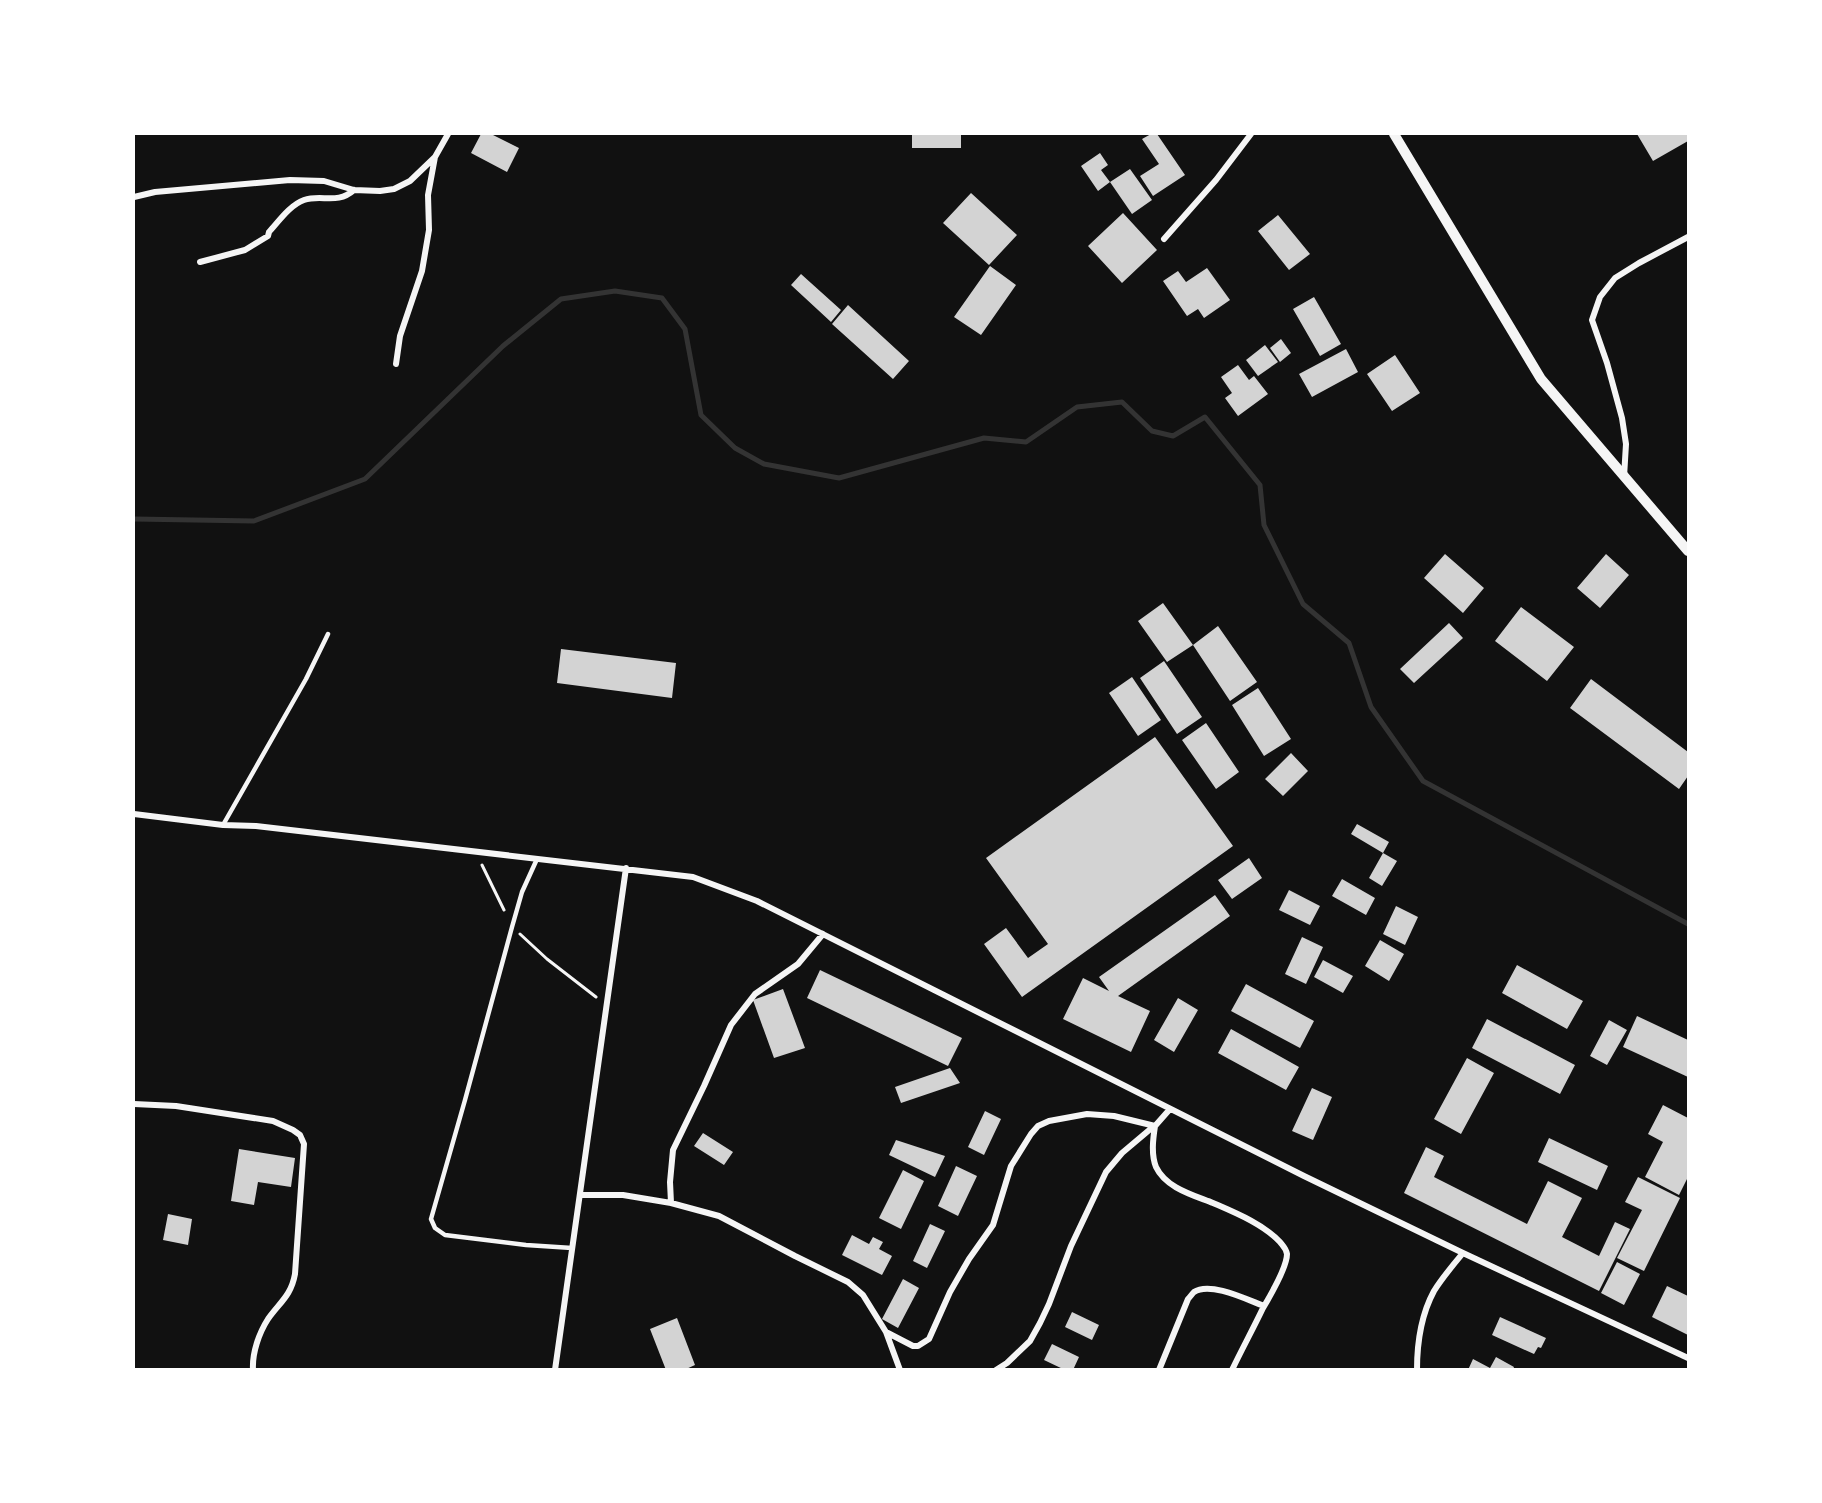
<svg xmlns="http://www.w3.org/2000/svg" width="1822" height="1503" font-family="Inter,sans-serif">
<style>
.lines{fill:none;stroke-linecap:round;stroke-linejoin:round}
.stream{stroke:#333;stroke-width:5}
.building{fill:#d3d3d3}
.path{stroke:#f5f5f5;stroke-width:3}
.service{stroke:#f5f5f5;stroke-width:4.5}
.minor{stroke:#f5f5f5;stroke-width:6}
.tertiary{stroke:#f5f5f5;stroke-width:10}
</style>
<rect width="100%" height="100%" fill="#111"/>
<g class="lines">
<path class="stream" d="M134,519l120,2 111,-42 138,-133 58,-47 54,-8 47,7 23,31 16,86 34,33 29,16 75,14 145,-40 42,4 51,-35 45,-5 30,29 21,5 32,-19 55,68 4,40 39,79 46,39 22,64 52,74 265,143"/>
</g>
<path class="building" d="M481,134h10l28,14 -12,24 -36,-19z
M912,134h49v14h-49z
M1151,134h6l28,41 -32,21 -13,-20 19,-12 -17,-25z
M1637,134h51v7l-35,20z
M1100,153l8,12 -7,5 9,12 -12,9 -17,-25z
M1130,169l22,31 -20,14 -22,-32z
M971,193l46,42 -28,30 -46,-42z
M1123,213l34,37 -35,33 -34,-37z
M1278,215l32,39 -21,16 -31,-39z
M990,266l26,19 -35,50 -27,-18z
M1207,268l23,32 -26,18 -6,-9 -11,7 -24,-35 15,-10 8,11z
M801,274l40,36 -10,12 -40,-37z
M1314,297l27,47 -21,12 -27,-47z
M848,305l61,56 -16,18 -61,-55z
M1281,339l10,14 -11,9 -10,-14z
M1265,345l13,17 -20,14 -12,-16z
M1346,349l12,23 -46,25 -13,-23z
M1395,355l25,38 -28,18 -25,-37z
M1238,365l11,15 5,-4 14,18 -30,22 -13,-18 7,-5 -11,-16z
M1445,554l39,34 -21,25 -39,-35z
M1606,554l23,21 -29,33 -23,-20z
M1163,603l30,42 25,-19 39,56 -27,19 -37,-56 -26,17 -29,-41z
M1521,607l53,40 -27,34 -52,-40z
M1449,623l14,15 -49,45 -14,-14z
M561,649l115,14 -4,35 -115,-15z
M1164,661l38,56 -25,17 -37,-56z
M1132,677l29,43 -23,16 -29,-43z
M1591,679l97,73v24l-9,13 -109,-81z
M1258,688l33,51 -27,17 -32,-51z
M1206,723l33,49 -23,17 -34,-49z
M1155,737l78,109 -211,151 -38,-53 22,-16 22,30 20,-14 -62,-86z
M1291,753l17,18 -25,25 -18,-17z
M1357,824l32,18 -6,11 14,8 -15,25 -13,-8 14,-25 -32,-19z
M1249,858l13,20 -30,21 -14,-19z
M1342,879l33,19 -9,17 -34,-19z
M1289,890l31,16 -10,19 -31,-15z
M1215,895l15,21 -112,80 32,15 -19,41 -68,-33 20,-41 26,13 -10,-14z
M1396,906l22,11 -13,28 -22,-11z
M1302,937l21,10 -17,37 -21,-10z
M1380,940l24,14 -15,27 -24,-15z
M1323,960l30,16 -10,17 -29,-16z
M1517,965l66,36 -16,28 -65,-36z
M820,970l142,68 -14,28 -141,-68z
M1246,984l68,37 -14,27 -69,-37z
M783,989l22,59 -31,10 -21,-58z
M1178,998l20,12 -24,42 -20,-12z
M1637,1016l51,24v37l-65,-30z
M1487,1019l88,46 -15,29 -88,-46z
M1609,1020l18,10 -20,35 -17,-9z
M1231,1029l68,38 -13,23 -68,-37z
M1467,1058l27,15 -33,61 -27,-15z
M950,1068l10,15 -59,20 -6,-16z
M1312,1088l20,9 -19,43 -21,-9z
M1663,1105l25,13v59l-9,18 -34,-18 18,-35 -15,-8z
M985,1111l16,8 -17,36 -16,-8z
M703,1133l30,19 -9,13 -30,-19z
M1549,1138l59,28 -11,24 -59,-28z
M896,1140l49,16 -10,21 -46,-22z
M1426,1147l18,9 -10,21 93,47 21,-43 34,17 -20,39 37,19 16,-34 15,7 -31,62 -195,-98z
M239,1149l56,9 -4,29 -33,-5 -4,23 -23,-4z
M956,1166l21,10 -19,40 -20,-10z
M903,1170l21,11 -23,48 -22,-11z
M1638,1177l42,21 -36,73 -27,-13 25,-48 -17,-8z
M168,1214l24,5 -4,26 -25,-5z
M930,1224l15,7 -18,37 -14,-7z
M852,1235l17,9 4,-7 10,5 -4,7 13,7 -10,19 -40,-20z
M1617,1262l23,12 -16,31 -23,-12z
M903,1279l16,9 -21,40 -16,-9z
M1667,1286l21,10v39l-36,-18z
M1072,1312l27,13 -7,15 -27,-13z
M1500,1317l46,21 -5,10 -3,-1 -4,7 -42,-19z
M677,1318l18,47 -11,5h-18l-16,-41z
M1052,1344l27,13 -6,13h-8l-21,-10z
M1496,1357l18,10 -1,3h-45l5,-11 17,9z"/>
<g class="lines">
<path class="path" d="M482,865l22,45
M520,934l27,25 49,38"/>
<path class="service" d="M223,825l83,-146 22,-45
M537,859l-15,33 -10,35 -47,173 -34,119 4,9 10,7 81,10 46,3"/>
<path class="minor" d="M134,197l21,-5 135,-12 34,1 30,9 26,1 14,-2 16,-8 25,-24 13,-23
M1164,239l52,-59 35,-46
M200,262l45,-12 23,-14 1,-4c10,-11 21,-27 35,-32 18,-6 33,5 50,-10
M396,364l4,-28 22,-65 7,-41 -1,-35 7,-38
M1624,477l2,-33 -4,-26 -15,-55 -15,-43 8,-23 15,-19 24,-15 49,-26
M134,814l89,11 33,1 437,51 64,24 547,275 159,77 225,105
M134,1104l42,2 97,15 20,9 7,5 4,9 -9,130c-4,22 -15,28 -27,45 -9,14 -16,34 -15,51
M1155,1126c-2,13 -4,28 1,41 10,21 37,28 57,36 23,10 50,21 67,39 3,4 6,6 7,12 0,14 -17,42 -24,54 -10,21 -21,41 -31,62
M580,1195h43l48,8 48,13 76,40 53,26 15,13 23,37 27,14h5l11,-7 21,-47 19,-33 24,-34 18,-59 20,-32 7,-8 11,-5 38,-7 27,2 41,10 15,-17
M671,1203l-1,-21 3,-32 31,-64 27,-61 24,-31 43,-30 25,-30
M886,1332l14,38
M555,1370l71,-502
M996,1370l11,-7 23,-22 10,-18 9,-19 22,-58 35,-74 16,-19 32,-27
M1159,1370l29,-71c2,-2 4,-5 6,-7 16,-11 54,8 70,14
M1417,1370c0,-27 4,-55 17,-79 8,-13 19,-26 29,-38"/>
<path class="tertiary" d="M1394,134l147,245 147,172"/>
</g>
<rect width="1822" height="1503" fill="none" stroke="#ffffff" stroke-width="270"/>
</svg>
